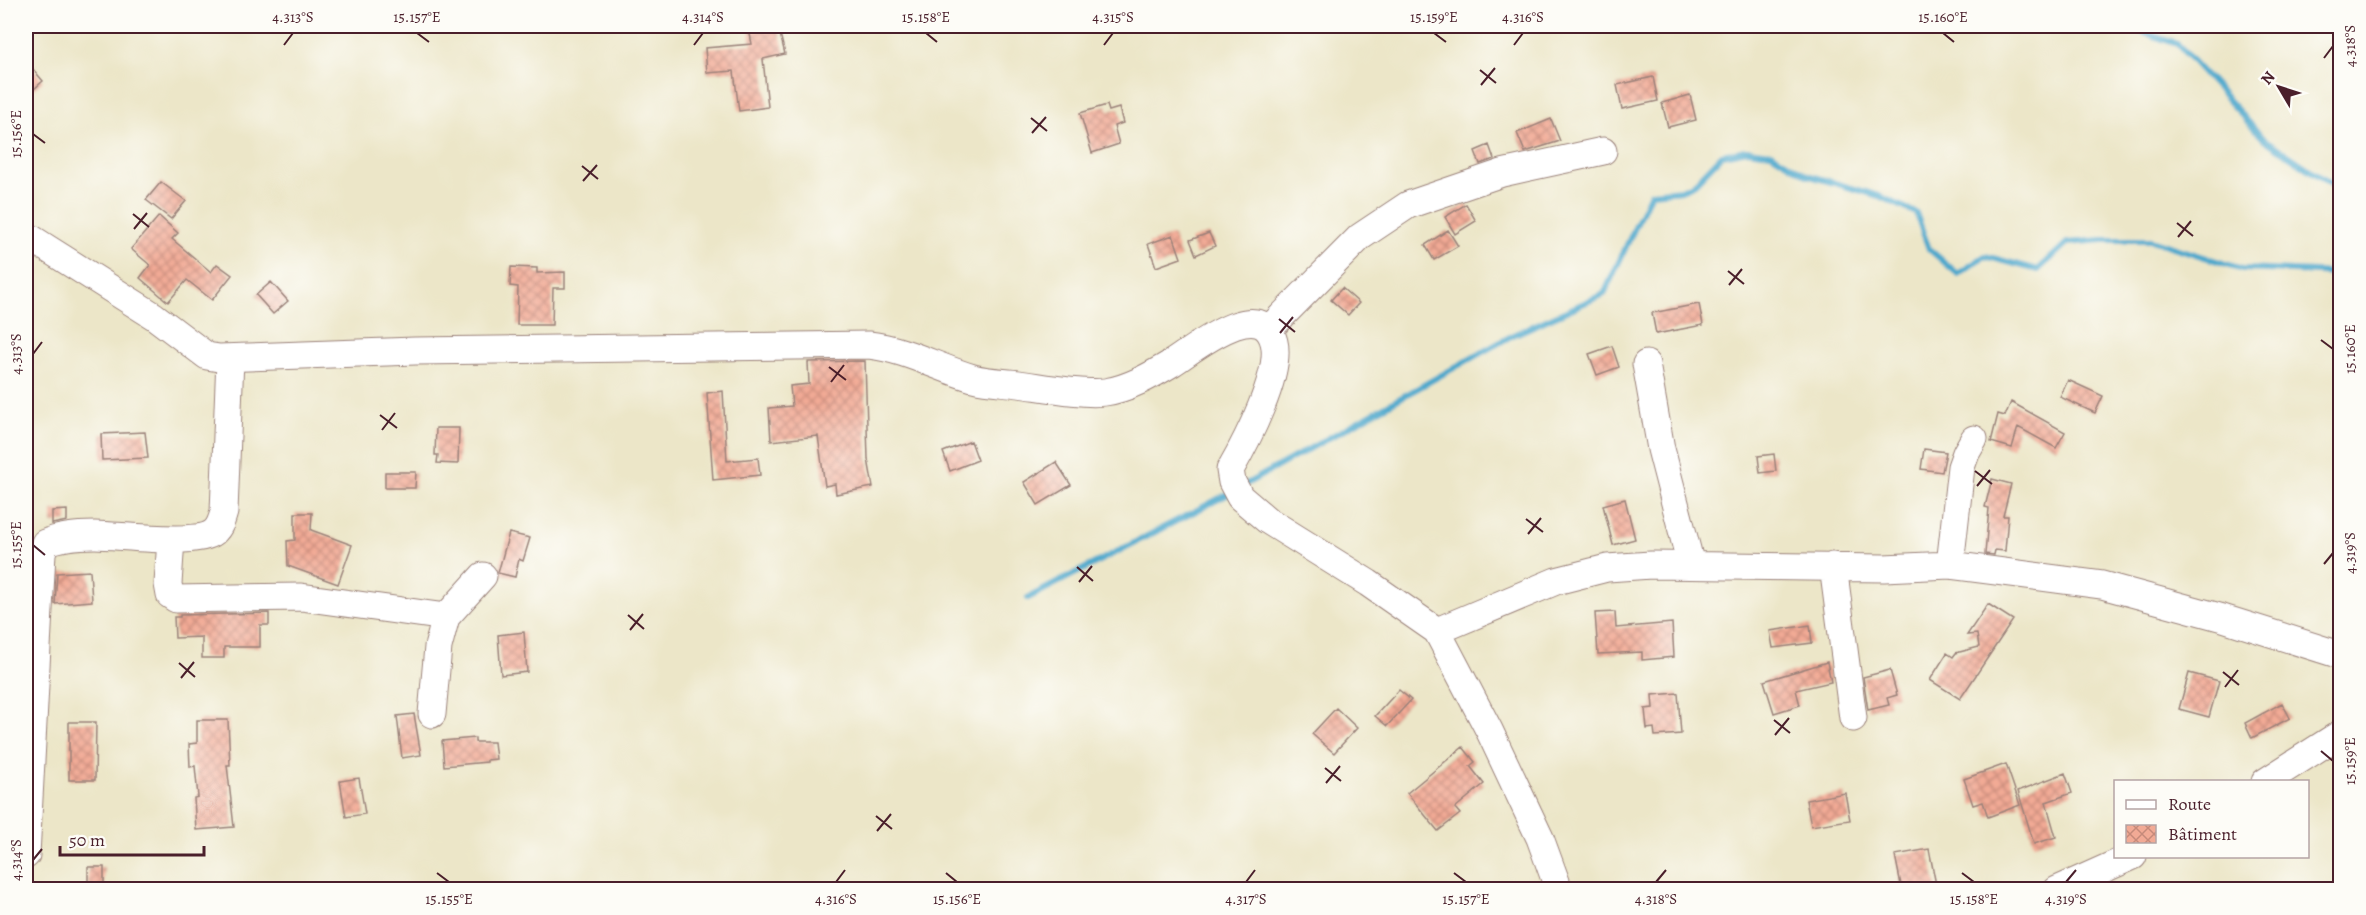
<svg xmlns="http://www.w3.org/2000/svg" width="2366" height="915" font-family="Alegreya,serif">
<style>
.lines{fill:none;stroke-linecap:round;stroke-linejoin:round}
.stream{stroke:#4ea8cc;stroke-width:6}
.building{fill:url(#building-cross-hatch)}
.minor-casing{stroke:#9b827a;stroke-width:29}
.minor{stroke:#fff;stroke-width:27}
.ticks{fill:none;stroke:#4a1f2b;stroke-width:2}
.neatline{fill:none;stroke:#4a1f2b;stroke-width:2}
.ticks-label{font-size:15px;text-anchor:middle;fill:#4a1f2b}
</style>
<defs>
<pattern id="building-cross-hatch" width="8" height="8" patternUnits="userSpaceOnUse" patternTransform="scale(1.5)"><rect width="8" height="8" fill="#f2aa95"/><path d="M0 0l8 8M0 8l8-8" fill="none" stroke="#c68a7a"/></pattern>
</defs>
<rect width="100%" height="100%" fill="#fdfcf7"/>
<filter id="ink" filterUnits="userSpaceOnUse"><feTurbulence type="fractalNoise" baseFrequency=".0167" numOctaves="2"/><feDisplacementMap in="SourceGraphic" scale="12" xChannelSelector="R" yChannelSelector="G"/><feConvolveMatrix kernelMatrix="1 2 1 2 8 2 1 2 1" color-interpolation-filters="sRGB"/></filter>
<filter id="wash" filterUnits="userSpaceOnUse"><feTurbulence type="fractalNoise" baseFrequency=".008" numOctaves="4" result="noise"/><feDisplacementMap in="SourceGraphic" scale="24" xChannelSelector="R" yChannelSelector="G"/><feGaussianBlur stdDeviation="1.35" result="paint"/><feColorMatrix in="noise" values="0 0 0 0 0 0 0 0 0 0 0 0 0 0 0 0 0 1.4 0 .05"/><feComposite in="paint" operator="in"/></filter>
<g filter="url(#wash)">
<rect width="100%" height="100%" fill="#ece6c8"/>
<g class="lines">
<path class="stream" d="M2124,26l53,18 87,95 76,51
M1241,487l272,-152 91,-41 47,-101 30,-3 12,-5 29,-30 25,-5 24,3 36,22 72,21 37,17 13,36 29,25 27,-18 53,14 29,-27 36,-3h48l91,29 98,4
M1028,598l202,-105"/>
</g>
<g id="blocks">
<path class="building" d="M762,26h16l7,28 -22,5 5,48 -29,4 -5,-40 -27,2 -2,-25 47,-4 -3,-15z
M26,61l17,20 -17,15z
M1653,77l5,24 -36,8 -5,-24z
M1690,95l6,25 -28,7 -6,-24z
M1107,105l2,6 10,-3 4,15 -9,3 5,18 -27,9 -12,-40z
M1551,119l9,22 -35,11 -8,-19z
M1489,145l5,14 -14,5 -5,-13z
M161,182l25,19 -15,18 -25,-19z
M1466,204l10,17 -21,13 -10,-17z
M159,216l19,17 -6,6 39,33 6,-8 15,11 -20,25 -25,-20 -19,22 -28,-24 10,-13 -19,-16z
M1448,230l10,16 -24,14 -9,-15z
M1209,233l6,13 -19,9 -6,-15z
M1173,235l8,23 -25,9 -8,-23z
M511,267l26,1v5l28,-1v16h-12l-1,37h-35l1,-38 -8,-1z
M271,282l17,19 -15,13 -17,-19z
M1342,288l17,15 -11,12 -17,-15z
M1699,304l4,21 -47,9 -4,-21z
M1612,346l7,21 -22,8 -8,-21z
M865,361l3,98 5,28 -37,7 -1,-10 -10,2 -7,-50 -47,5 -2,-33 23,-2 -2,-20 19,-2 -1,-22z
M2068,380l35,16 -8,17 -35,-16z
M723,391l4,70 31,-3 2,17 -47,5 -6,-87z
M2011,402l54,30 -9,16 -38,-21 -6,21 -21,-6 7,-28 7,2z
M436,428h23l-1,36 -21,-1 1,-8h-3z
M145,432l3,26 -46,2 -1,-26z
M971,441l7,19 -28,11 -7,-19z
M1924,449l22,3 -4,20 -21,-3z
M1774,454l2,17 -16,2 -2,-17z
M1056,462l15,23 -33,20 -14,-23z
M385,472h31l-1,16h-30z
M1992,479l19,5 -8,32h5l-3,35 -10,-1 -1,5 -9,-1 4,-46 -4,-1z
M1625,499l10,40 -22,6 -10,-40z
M67,510v11l-15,3v-13z
M295,513h17l-1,17 41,15 -14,39 -50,-18 -1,-25 8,-1z
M509,533l21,5 -7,23 -4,-2 -4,18 -17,-4z
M90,571l2,30 -37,3 2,-31z
M1988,604l25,16 -53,79 -30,-19 17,-27 6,4 3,-4 23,-6 -2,-13 -10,1z
M1615,612l1,16 56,-5 2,34 -32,3v-8l-44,2 -3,-41z
M269,613v12h-9v22h-36v11h-22v-21l-27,1 -1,-21h6v-2z
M1810,625l2,18 -39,5 -3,-17z
M524,632l3,40 -26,3 -3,-40z
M1827,662l4,20 -35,8 4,15 -26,8 -10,-32z
M1890,670l7,25 -10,3 2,7 -21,5 -5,-33z
M2189,673l30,8 -10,36 -30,-8z
M1399,690l12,10 -24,26 -12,-10z
M1678,693l3,41 -26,2 -1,-8 -7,1 -2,-20 8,-1 -1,-13z
M2282,703l8,15 -38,20 -7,-15z
M1336,708l21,20 -23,25 -22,-19z
M414,714l7,41 -19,3 -5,-42z
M197,720h31l2,45h-3l7,62 -38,3 -2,-32 4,-1 -3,-31 -5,1 -1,-23 8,-1z
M69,722h27l-1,58h-26z
M475,738v4h19l2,17 -9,1v2l-43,4 -2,-25z
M1463,747l12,15 -5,4 14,18 -29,24 5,6 -22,17 -31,-38z
M2006,764l14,41 -32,12 -5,-15 -10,3 -9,-26z
M2065,773l7,20 -26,9 10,35 -22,7 -16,-53z
M359,778l6,36 -19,3 -6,-36z
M1845,793l5,27 -39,6 -5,-26z
M1929,849l8,41h-35l-7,-35z
M88,867h16v23h-16z"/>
</g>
</g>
<g filter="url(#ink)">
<use href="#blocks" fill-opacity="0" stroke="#9b827a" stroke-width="1.5"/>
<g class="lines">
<defs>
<path id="minor" d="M26,235l128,81 53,40 12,2 196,-7 454,-6c36,4 70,23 104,33 15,4 31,4 46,6 23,3 64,11 86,8 23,-3 47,-17 67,-29 21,-13 89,-70 102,-21 8,31 -28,100 -44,128l2,12 8,15 27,23 101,63 69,48 52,99 51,108 19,52
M1268,330l92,-93 48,-32 94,-32 101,-22
M1646,364l15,85 30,116
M171,539l-3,45 2,11 6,4 125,-2 145,20
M1950,565l11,-98 5,-14 8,-14
M1833,566l20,152
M1437,631l119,-50 51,-13 44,-3 233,3 66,-3 152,20 121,33 117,37
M432,714l6,-67 8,-30 37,-41
M2265,782l75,-48
M26,855l16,-302 3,-10c14,-6 34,-8 50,-8 24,0 102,11 119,-3 6,-5 8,-13 10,-20l6,-154
M2057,890l76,-34"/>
</defs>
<use href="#minor" class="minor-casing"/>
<use href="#minor" class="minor"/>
</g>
</g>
<path class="ticks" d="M417,33l12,9M926,33l11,9M1434,33l12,9M1943,33l11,9M284,45l9,-12M694,45l9,-12M1104,45l9,-12M1514,45l9,-12M2324,58l9,-12M1480,70l16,13M1481,85l14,-17M1031,118l16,13M1032,133l14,-16M33,134l12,9M582,166l16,13M583,181l14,-16M133,214l16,13M2177,223l16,13M134,229l13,-16M2178,237l13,-16M1728,271l16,13M1729,285l13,-16M1279,319l16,13M1280,333l13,-16M2321,340l12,9M33,354l9,-12M829,367l17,13M831,382l13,-17M380,415l17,13M382,430l13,-17M1975,471l17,13M1977,486l13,-16M1526,519l17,13M1528,534l13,-16M33,545l12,10M2324,564l9,-11M1077,567l16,14M1079,582l13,-16M628,615l16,14M630,630l13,-16M179,663l16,14M2223,672l16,13M181,678l13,-16M2225,687l13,-17M1774,720l16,13M1775,735l14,-17M2321,751l12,10M1325,768l16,13M1326,783l14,-17M876,816l16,13M877,831l14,-17M33,860l9,-11M437,873l12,9M946,873l11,9M1454,873l12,9M1962,873l12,9M836,882l9,-12M1246,882l9,-12M1656,882l10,-12M2066,882l10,-12"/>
<rect width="2366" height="915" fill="none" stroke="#fdfcf7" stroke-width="66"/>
<rect x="2114" y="780" width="195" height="78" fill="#fdfcf7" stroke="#b5a4a5" stroke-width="1.5"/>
<rect x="2126" y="800" width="30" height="9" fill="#ffffff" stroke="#b5a4a5" stroke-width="1.5"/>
<text x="2168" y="810" font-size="18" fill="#4a1f2b">Route</text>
<rect x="2126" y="825" width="30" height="18" fill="url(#building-cross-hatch)" stroke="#b5a4a5" stroke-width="1.5"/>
<text x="2168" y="840" font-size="18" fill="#4a1f2b">Bâtiment</text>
<g transform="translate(2279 87) rotate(309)" stroke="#fdfcf7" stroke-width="4.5" paint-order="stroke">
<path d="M0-4.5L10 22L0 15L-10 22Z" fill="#4a1f2b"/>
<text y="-9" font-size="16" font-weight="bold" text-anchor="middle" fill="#4a1f2b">N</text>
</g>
<path d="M60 846v9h144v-9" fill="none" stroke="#4a1f2b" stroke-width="3"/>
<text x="69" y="846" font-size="18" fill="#4a1f2b" stroke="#fdfcf7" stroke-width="4.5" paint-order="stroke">50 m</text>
<rect x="33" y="33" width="2300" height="849" class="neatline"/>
<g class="ticks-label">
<text x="293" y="22">4.313°S</text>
<text x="417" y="22">15.157°E</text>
<text x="703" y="22">4.314°S</text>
<text x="926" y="22">15.158°E</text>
<text x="1113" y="22">4.315°S</text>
<text x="1434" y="22">15.159°E</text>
<text x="1523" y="22">4.316°S</text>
<text x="1943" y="22">15.160°E</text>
<text transform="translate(2350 46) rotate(-90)" y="5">4.318°S</text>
<text transform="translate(16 134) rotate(-90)" y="5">15.156°E</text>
<text transform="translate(2350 349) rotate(-90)" y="5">15.160°E</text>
<text transform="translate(16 354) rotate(-90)" y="5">4.313°S</text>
<text transform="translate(16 545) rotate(-90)" y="5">15.155°E</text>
<text transform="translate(2350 553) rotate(-90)" y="5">4.319°S</text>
<text transform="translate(2350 761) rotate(-90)" y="5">15.159°E</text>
<text transform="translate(16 860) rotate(-90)" y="5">4.314°S</text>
<text x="449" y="904">15.155°E</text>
<text x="836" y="904">4.316°S</text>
<text x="957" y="904">15.156°E</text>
<text x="1246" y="904">4.317°S</text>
<text x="1466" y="904">15.157°E</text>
<text x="1656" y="904">4.318°S</text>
<text x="1974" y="904">15.158°E</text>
<text x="2066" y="904">4.319°S</text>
</g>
</svg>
